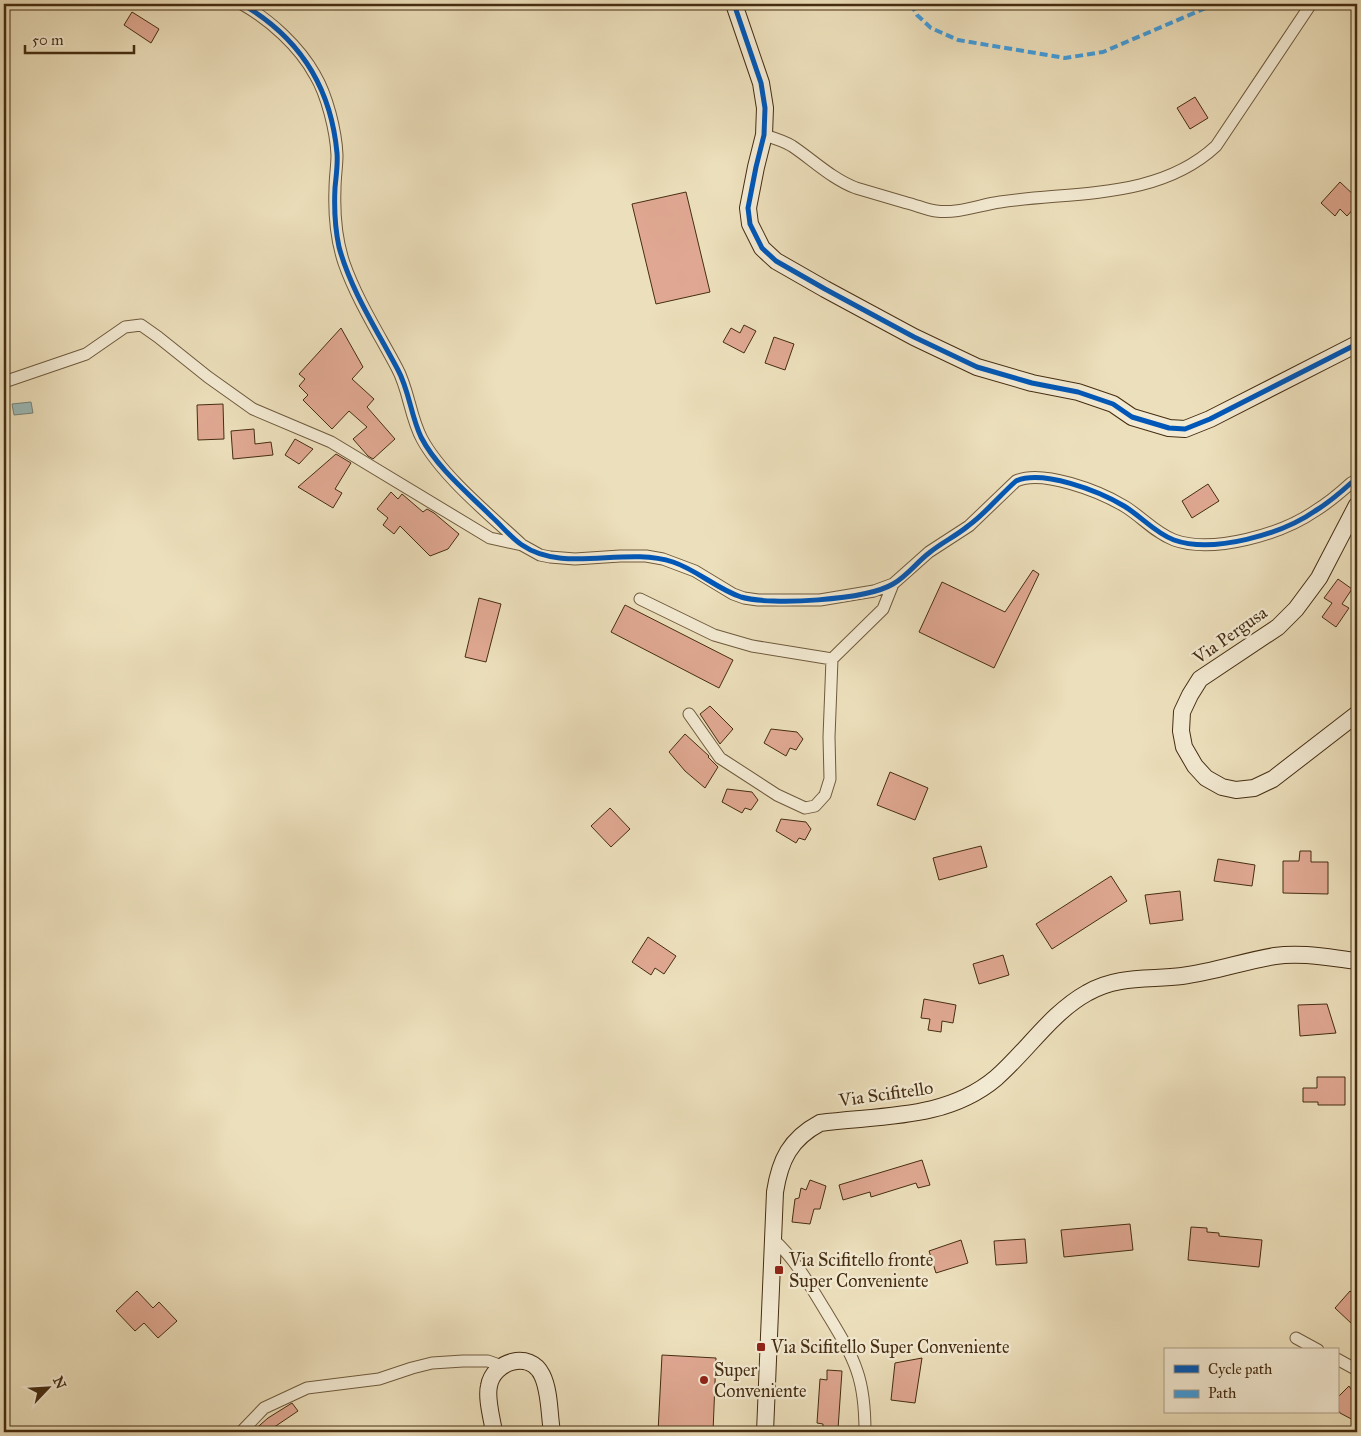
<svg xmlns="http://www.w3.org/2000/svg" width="1361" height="1436" font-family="'IM FELL Great Primer',serif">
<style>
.water{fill:#9bbbb9;stroke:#798276}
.building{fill:#e0a892;stroke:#452d11}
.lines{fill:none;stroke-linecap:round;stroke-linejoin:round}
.street-casing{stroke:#6f5a3c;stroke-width:13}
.secondary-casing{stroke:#452d11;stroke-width:18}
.street{stroke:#f3ead3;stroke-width:11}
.secondary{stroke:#f3ead3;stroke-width:16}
.quiet{stroke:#409dde;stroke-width:4;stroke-dasharray:8 4;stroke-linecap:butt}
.cycleway-casing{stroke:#f3ead3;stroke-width:8}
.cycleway{stroke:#0057b8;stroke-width:5}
.poi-dot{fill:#8f2418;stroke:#f3ead3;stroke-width:2}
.labels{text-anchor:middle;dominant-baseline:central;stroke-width:4.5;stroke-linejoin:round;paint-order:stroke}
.street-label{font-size:18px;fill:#452d11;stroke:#f3ead3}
.poi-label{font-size:18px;fill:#452d11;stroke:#f3ead3;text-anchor:start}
</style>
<rect width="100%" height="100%" fill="#ecdfbb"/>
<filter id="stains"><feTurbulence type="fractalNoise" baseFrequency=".004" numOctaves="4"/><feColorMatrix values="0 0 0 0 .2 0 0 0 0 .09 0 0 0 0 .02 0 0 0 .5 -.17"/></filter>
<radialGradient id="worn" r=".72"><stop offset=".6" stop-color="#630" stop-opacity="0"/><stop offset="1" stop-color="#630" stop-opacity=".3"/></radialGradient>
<path class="water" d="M31,402l2,11 -19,2 -2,-11z"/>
<path class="building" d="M132,12l27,17 -8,14 -27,-18z
M1195,97l13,21 -18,11 -13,-21z
M1340,182l17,16v7l-10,11 -7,-7 -5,7 -14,-13z
M686,192l24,100 -54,12 -24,-100z
M744,325l12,6 -12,22 -21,-11 8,-14 9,5z
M341,328l22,39 -11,12 22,20 -7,8 28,32 -22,20 -5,-3 -15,-17 14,-12 -18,-16 -17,18 -29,-29 5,-5 -9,-9 6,-7 -6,-5z
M774,337l20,7 -9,26 -20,-7z
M223,404l1,35 -26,1 -1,-35z
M254,429l1,15 16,-2 2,13 -40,4 -2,-28z
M295,439l18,10 -14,15 -14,-9z
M336,454l15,9 -16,26 7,4 -9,15 -35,-21z
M1208,484l11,17 -27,17 -10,-17z
M391,492l7,7 4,-5 21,18 4,-3 7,4 25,21 -11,15 -18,7 -30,-30 -6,8 -11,-9 5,-7 -11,-9z
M1033,570l6,4 -45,94 -75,-36 23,-50 63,30z
M1338,579l14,10 -10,15 7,4 -13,19 -14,-10 10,-14 -8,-5z
M479,598l22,6 -15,58 -21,-5z
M625,605l108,55 -14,28 -108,-56z
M710,706l23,23 -13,15 -20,-30z
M771,729l26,3 6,7 -7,11 -6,-2 -4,8 -22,-13z
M685,734l24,22 -1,1 10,10 -13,21 -20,-17 -16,-19z
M890,772l38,16 -13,32 -38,-15z
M727,789l25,3 6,8 -7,10 -6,-2 -3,5 -20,-11z
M610,808l20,21 -19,18 -20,-21z
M781,819l25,3 5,7 -6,11 -6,-2 -3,5 -20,-12z
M981,846l6,21 -48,13 -6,-22z
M1300,851h11v11h17v32l-45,-1v-32h16z
M1218,859l37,6 -3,21 -38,-5z
M1111,876l16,25 -75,48 -16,-25z
M1180,891l3,29 -33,4 -5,-29z
M648,937l28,19 -12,18 -9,-6 -4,7 -19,-13z
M1003,955l6,20 -30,9 -6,-20z
M924,999l32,6 -3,18 -11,-2 -1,11 -13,-2 2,-11 -9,-1z
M1327,1004l9,29 -36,3 -2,-31z
M1317,1077h28v28h-27v-3h-15v-14h14z
M922,1160l8,25 -12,3 -2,-5 -45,14 -1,-5 -27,8 -4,-15z
M810,1180l16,6 -6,23h-6l-4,15 -18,-2 3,-23 4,-1 2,-10 5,2z
M1130,1224l3,26 -69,7 -3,-27z
M1191,1227l16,1v4l12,1v3l43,4 -3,27 -71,-7z
M1025,1239l2,24 -31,2 -2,-24z
M961,1240l7,23 -32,10 -7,-22z
M137,1291l16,17 6,-6 18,19 -19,17 -14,-15 -9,8 -19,-20z
M1350,1291l7,7v20l-5,6 -17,-16z
M662,1355l54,3 -3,74h-55z
M922,1358l-7,45 -24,-3 4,-37z
M827,1370l15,1 -4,58 -15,-1v-4l-6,-1 3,-44 7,1z
M1349,1386l8,12v24l-17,-9 -3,-5v-10z
M292,1403l6,8 -31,21h-15l16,-14z"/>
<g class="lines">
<defs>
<path id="street" d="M242,4c28,16 57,42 73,71 12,20 21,56 22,80 0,11 -2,22 -2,34 -1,25 1,50 9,74 13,37 35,71 53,105 12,22 13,49 25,71 20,37 68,76 99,105
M764,135c10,3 20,6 28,11 21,14 40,33 64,42 17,5 34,10 51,15 9,2 20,7 29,8 22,3 43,-6 64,-9 73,-11 158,-2 216,-56l95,-142
M4,382l82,-28 39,-27 16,-2 17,12 50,40 45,32 78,33 159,96 32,7 18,10 10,2 25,2 45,-3h26l17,3 32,12 38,23 11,4 14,2h62l54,-9 19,-7 36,-32 40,-26 47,-45c26,-12 83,10 108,25 17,10 31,27 50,34 39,14 108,-6 141,-29 13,-8 25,-18 36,-28l6,-3
M640,599l74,36 38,11 80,13
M689,714l31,44 57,37 28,13 10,-2 10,-11 5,-16 -1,-42 3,-78 51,-50 10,-25
M773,1239c23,21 36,45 52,71 12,20 25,40 32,61 7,20 8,41 8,61
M1296,1338l22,12
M1337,1359l20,11
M241,1432l23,-24 43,-20 72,-9 33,-11 20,-5 31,-2h25l14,5"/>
<path id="secondary" d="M734,4l27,79 4,25 -1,27 -8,32 -8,41 2,16 12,24 14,13 49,28 89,48 63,30 55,16 46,9 35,12 19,13 37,11 16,1 25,-10 147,-75
M1357,505l-38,73 -23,31 -18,18 -78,52 -10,16 -8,17 -1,19 3,16 11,19 11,12 16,9 14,3 18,-2 19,-9 84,-65
M494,1432c-2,-13 -8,-34 -5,-46 4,-25 41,-36 53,-11 8,16 7,39 10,57
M765,1432l10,-240c5,-32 15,-53 45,-69 61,-8 126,-3 176,-45 31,-27 55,-65 91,-85 30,-18 63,-13 95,-17 32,-4 62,-15 93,-20 27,-4 55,2 82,5"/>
</defs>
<use href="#street" class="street-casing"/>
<use href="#secondary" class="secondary-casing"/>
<use href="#street" class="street"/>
<use href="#secondary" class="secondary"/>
<path class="quiet" d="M911,4l6,11 14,13 27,12 107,18 38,-6 112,-48"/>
<defs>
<path id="cycleway" d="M242,4c57,33 89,83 95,149 1,12 -1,23 -2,35 -1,20 0,40 4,59 12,44 38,83 59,123 11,20 13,46 23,67 16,31 47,56 71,80 10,9 19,21 30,28 42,29 103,1 151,17 24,8 44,27 68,35 30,9 125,3 152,-13 14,-8 24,-22 36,-31 12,-10 27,-17 39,-27 18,-13 31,-30 48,-45 26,-12 83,10 108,25 17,10 31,27 50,34 39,14 108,-6 141,-29 13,-8 25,-18 36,-28l6,-3
M734,4l27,79 4,25 -1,27 -8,32 -8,41 2,16 12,24 14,13 49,28 89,48 63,30 55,16 46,9 35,12 19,13 37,11 16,1 25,-10 147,-75"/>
</defs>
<use href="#cycleway" class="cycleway-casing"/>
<use href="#cycleway" class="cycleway"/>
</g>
<g class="poi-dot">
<rect x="774" y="1265" width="10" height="10" rx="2.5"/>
<rect x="756" y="1342" width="10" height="10" rx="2.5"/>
<circle cx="704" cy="1380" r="5"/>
</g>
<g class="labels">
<g class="street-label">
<text transform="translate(1230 635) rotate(-35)">Via Pergusa</text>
<text transform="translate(886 1094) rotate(-8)">Via Scifitello</text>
</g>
<g class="poi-label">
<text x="789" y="1260">Via Scifitello fronte<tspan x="789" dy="21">Super Conveniente</tspan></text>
<text x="771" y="1347">Via Scifitello Super Conveniente</text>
<text x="714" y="1370">Super<tspan x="714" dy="21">Conveniente</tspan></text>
</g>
</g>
<rect width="1361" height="1436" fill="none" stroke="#ecdfbb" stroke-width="20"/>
<rect x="5" y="5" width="1351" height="1426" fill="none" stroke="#452d11" stroke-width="2.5"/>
<rect x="10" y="10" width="1341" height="1416" fill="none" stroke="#452d11"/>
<rect x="1164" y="1348" width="175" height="65" fill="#f3ead3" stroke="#ad9e85"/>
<rect x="1174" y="1365" width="25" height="8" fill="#0057b8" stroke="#ad9e85"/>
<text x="1208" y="1374" font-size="15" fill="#452d11">Cycle path</text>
<rect x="1174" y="1390" width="25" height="8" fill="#409dde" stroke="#ad9e85"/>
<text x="1208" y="1398" font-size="15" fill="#452d11">Path</text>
<g transform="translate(48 1388) rotate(65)" stroke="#f3ead3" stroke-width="4" paint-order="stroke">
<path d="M0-4L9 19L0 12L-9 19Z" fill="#452d11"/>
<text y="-8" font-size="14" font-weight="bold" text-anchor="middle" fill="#452d11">N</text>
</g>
<path d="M25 45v8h109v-8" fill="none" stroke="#452d11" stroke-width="2.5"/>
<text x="32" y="45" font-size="15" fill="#452d11" stroke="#f3ead3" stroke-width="4" paint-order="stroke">50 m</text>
<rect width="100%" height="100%" filter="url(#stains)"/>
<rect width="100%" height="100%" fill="url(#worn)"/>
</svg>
